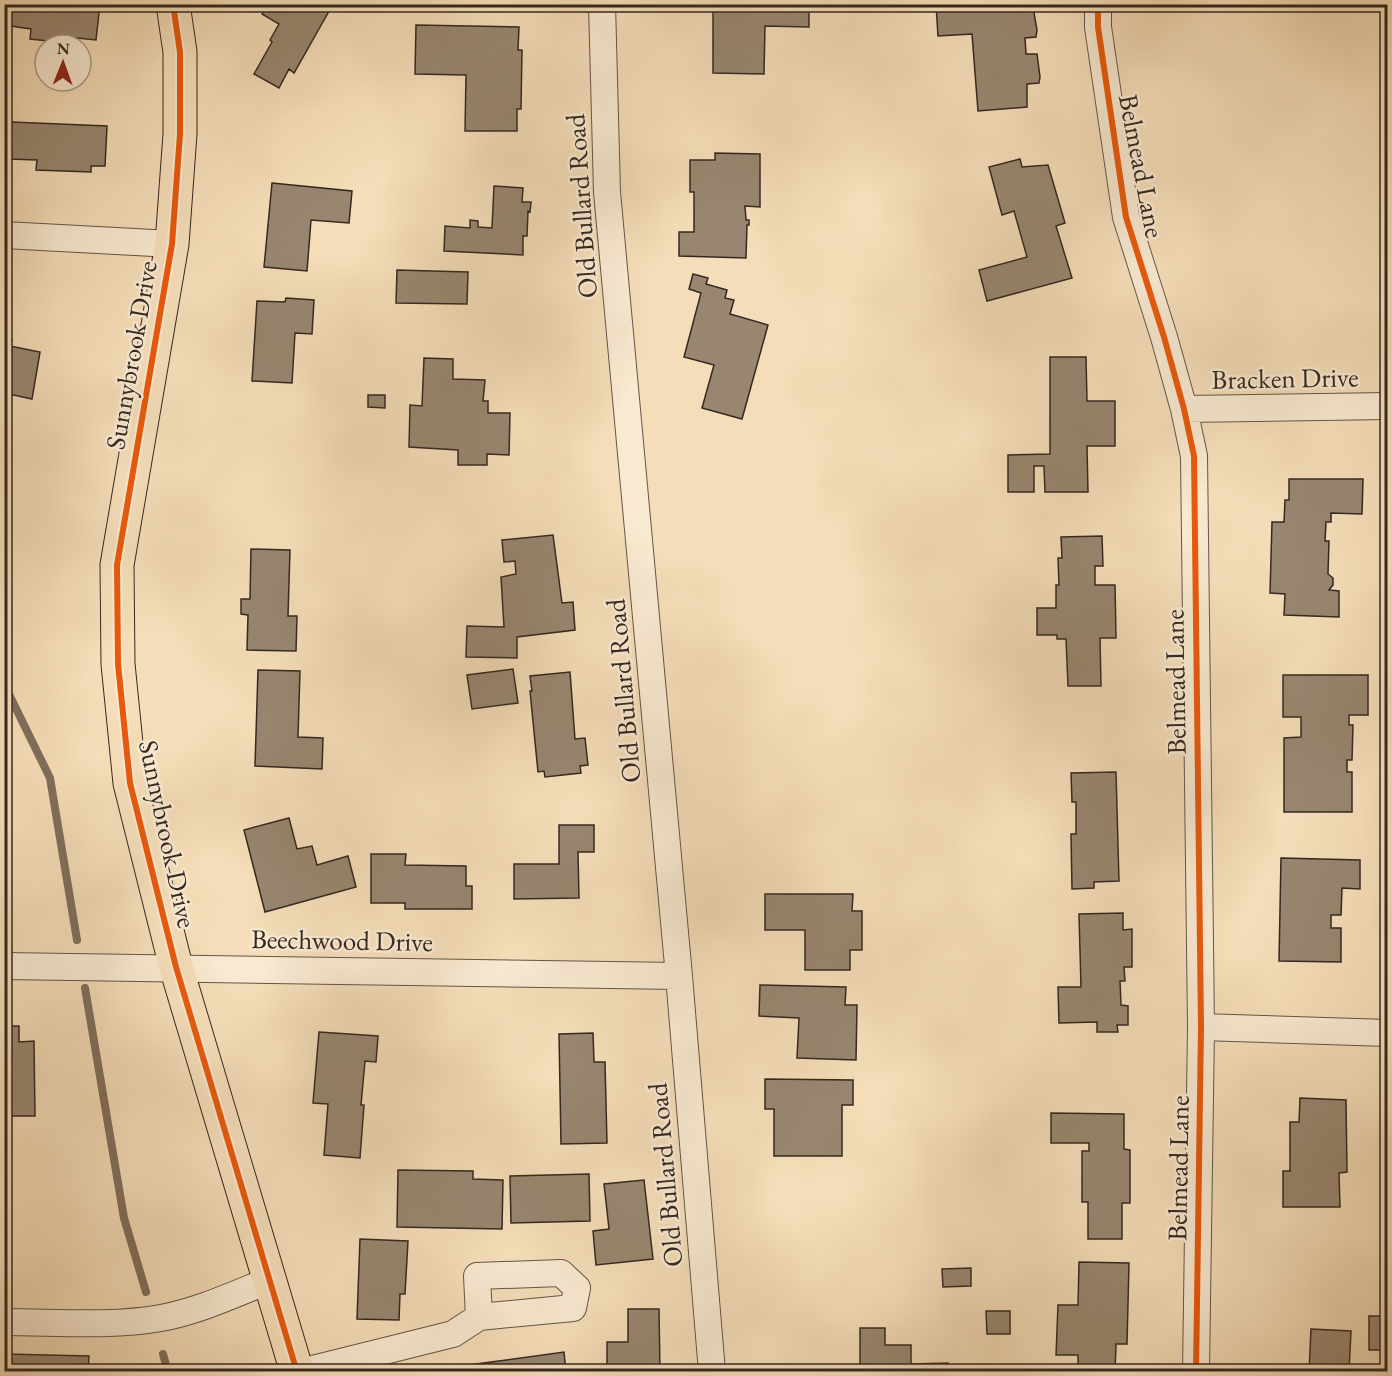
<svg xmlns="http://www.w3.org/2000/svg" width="1392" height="1376" font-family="'EB Garamond',serif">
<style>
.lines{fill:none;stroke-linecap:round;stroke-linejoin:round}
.stream{stroke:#806f5d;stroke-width:8}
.building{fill:#988670;stroke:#342821;stroke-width:1.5}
.minor-casing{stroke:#645547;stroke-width:28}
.major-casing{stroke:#342821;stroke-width:35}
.minor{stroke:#f8e9d1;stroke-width:26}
.major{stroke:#f4ddb8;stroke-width:33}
.cycleway-casing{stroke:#f8e9d1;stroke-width:10}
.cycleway{stroke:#e8590c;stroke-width:6}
.labels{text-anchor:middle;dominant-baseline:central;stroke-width:5;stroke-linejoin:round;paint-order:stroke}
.street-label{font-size:27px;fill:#342821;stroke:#f8e9d1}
</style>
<rect width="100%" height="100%" fill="#f4ddb8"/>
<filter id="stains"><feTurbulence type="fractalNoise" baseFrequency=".00333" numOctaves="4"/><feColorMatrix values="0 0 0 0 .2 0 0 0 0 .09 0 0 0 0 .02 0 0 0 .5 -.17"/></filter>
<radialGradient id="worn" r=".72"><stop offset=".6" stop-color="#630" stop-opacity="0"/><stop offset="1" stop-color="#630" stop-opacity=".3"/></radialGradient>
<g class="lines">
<path class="stream" d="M4,684l46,94 27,162
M85,988l39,230 22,74
M163,1354l5,18"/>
</g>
<path class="building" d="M4,4h96l-4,36 -29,-3v6l-37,-4 1,-10 -27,-4z
M268,4h65l-39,69 -5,-4 -10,19 -25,-14 18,-32 -2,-2 9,-16 -17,-10z
M713,4h96v23l-44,-1 -1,48 -51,-1z
M936,4h87v4l10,-1 4,23 -1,7 -11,1 1,16h11l3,23 -1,6 -12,1v23l-49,4 -6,-77 -34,2z
M416,25l103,2 -1,23h4l-1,59h-4v22h-52l1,-56 -51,-1z
M11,122l96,4 -2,40h-14v6l-55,-2 1,-10 -27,-1z
M715,153l45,1v53l-15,-1 1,14h3v5h-2l-1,33 -67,-2v-24h15v-40h-4v-32h25z
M1020,159l2,8 26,-2 17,58 -9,3 16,52 -85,23 -8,-31 48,-13 -13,-46 -12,4 -13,-48z
M272,183l80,8 -3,32 -38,-3 -4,51 -43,-4z
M494,186l29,2 -1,14h9l-1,10 -2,-1 -1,25h-4v19l-79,-4 1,-25 25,2v-8l8,1v6l14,1z
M397,270l71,2 -1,32 -71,-1z
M693,274l15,4 -2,6 21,6 -2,8 9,2 -4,14 38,11 -26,94 -40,-11 12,-43 -30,-8 17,-64 -12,-4z
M286,298l28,2 -2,34 -17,-1 -3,50 -40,-2 5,-80 28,1z
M4,338l8,2 -2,6 30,6 -8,47 -28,-6z
M1050,357h36l1,44h28v45h-28l1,46h-43l-1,-26h-10v26h-26v-37l42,-1z
M424,358l29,1v20l32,1 -2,21h5v12h22l-1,42 -22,-1v11h-29v-15l-49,-3 1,-42 12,1z
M368,395h17v13l-17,-1z
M1289,479h74l-1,35 -31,-1v9h-5l-1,19h4l-1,33 5,4v7l-4,5 10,1v26l-55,-2 1,-21 -15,-1 2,-71h12l1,-22h4z
M553,535l9,68 11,-1 2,28 -58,7v21l-51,-1 1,-31 37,1 -3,-50 15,-3 -1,-13 -11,1 -2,-22z
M1102,536l1,30h-8v19h20l1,53h-16l1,48h-33l-2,-47h-9v-4h-20v-27h19v-23h3l-1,-27h4l-1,-21z
M251,549l39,1 -2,66h9l-1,35 -49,-1 1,-35 -7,-1v-15h9z
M513,669l5,34 -46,6 -5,-34z
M258,670l42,1 -2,66 25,1 -1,31 -67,-3z
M570,672l5,67 10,-1 3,27 -8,1 1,7 -36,4 -1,-6 -6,1 -8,-81h2l-2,-15z
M1283,675h85v40h-19v10h4l-1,35h-5v12h5v40h-68v-74l17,-1v-20h-18z
M1116,772l3,109 -25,1v6l-22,1 -1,-55h5v-32h-4l-1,-29z
M289,818l8,31 15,-3 5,19 31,-9 8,31 -91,25 -21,-82z
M559,825h35v27h-16l1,46 -65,1v-35h45z
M371,854h35l-1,11 61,1v20h6v23h-67v-6h-34z
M1281,858l79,2v29l-18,-1 -1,27h-10v13h10v34l-62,-1z
M765,894h88l-1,17h10v39h-12v20h-45v-40h-40z
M1123,913v17l9,-1v38h-8l1,14h-5l1,24 7,1v19h-11l1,7h-21v-10l-38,1 -1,-36h23l-2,-73z
M760,985l86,2 -1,18h12l-1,55 -59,-2 2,-40 -40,-2z
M4,1026h15v16l15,-1 1,75h-31z
M319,1032l59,4 -2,26 -11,-1 -4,44h3l-4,53 -36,-3 4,-51 -15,-1z
M593,1033l1,29h11l2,81 -46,1 -2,-110z
M765,1079l88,1v25h-11v51h-68v-47h-9z
M1300,1098l46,2 1,72 -8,1 1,34h-57v-36h7v-49h9z
M1051,1113l73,1v35l6,1v53h-8v36h-34v-37h-6v-51h7v-8h-38z
M398,1170l75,1v8l30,1 -1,49 -105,-2z
M589,1174l1,47 -79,2 -1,-47z
M644,1180l9,79 -57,6 -3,-34 16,-2 -5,-45z
M360,1239l48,2 -3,53h-5l-1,26 -42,-1z
M1079,1262l50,1 -2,81h-11l-1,28h-37v-17h-22l2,-50h20z
M971,1268v18l-28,1 -1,-18z
M628,1309h31l1,63h-53v-30h21z
M986,1311h24v23h-23z
M1369,1316h19v34h-19z
M860,1328h25v17h26v19l37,-1v9h-88z
M1311,1329l40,2 -2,41h-40z
M564,1352l2,20h-96l-1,-7z
M4,1354l85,2 -1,15 19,1h-103z"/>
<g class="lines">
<defs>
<path id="minor" d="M602,4l5,188 72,784 33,396
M1098,4v23l28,190 38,120 20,72 10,47 7,571 -5,345
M4,235l168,9
M1184,409l204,-3
M4,966l675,10
M1201,1027l187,6
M4,1322c52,0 106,5 157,-4 38,-7 74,-24 109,-38
M300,1372l153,-38 26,-17 94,-9 4,-20 -16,-15 -84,3 2,41"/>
<path id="major" d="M173,4l7,48v82l-8,110 -55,321 1,99 12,119 46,184 121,405"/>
</defs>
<use href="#minor" class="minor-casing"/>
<use href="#major" class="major-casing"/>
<use href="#minor" class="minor"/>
<use href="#major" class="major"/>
<defs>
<path id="cycleway" d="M173,4l7,48v82l-8,110 -55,321 1,99 12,119 46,184 121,405
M1098,4v23l28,190 38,120 20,72 10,47 7,571 -5,345"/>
</defs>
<use href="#cycleway" class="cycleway-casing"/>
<use href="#cycleway" class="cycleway"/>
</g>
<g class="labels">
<g class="street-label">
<text transform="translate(1142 166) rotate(79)">Belmead Lane</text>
<text transform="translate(581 206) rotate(-94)">Old Bullard Road</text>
<text transform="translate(131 355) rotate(-80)">Sunnybrook Drive</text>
<text transform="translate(1285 378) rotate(-1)">Bracken Drive</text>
<text transform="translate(1175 682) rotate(-91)">Belmead Lane</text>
<text transform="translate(623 691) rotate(-95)">Old Bullard Road</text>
<text transform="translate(168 834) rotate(78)">Sunnybrook Drive</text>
<text transform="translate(342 940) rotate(1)">Beechwood Drive</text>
<text transform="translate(1178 1168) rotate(-89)">Belmead Lane</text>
<text transform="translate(665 1175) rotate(-95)">Old Bullard Road</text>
</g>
</g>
<rect width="1392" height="1376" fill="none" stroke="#f4ddb8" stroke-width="24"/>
<rect x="6" y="6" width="1380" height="1364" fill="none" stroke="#342821" stroke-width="3"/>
<rect x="12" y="12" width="1368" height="1352" fill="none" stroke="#342821" stroke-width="1.5"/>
<g transform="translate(63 63) rotate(1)"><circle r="28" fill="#f8e9d1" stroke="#aa9c8b" stroke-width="1.5"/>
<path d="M0-4.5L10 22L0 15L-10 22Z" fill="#8f2418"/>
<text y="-9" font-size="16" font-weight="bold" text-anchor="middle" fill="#342821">N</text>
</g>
<rect width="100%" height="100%" filter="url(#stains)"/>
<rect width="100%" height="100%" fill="url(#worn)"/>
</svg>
